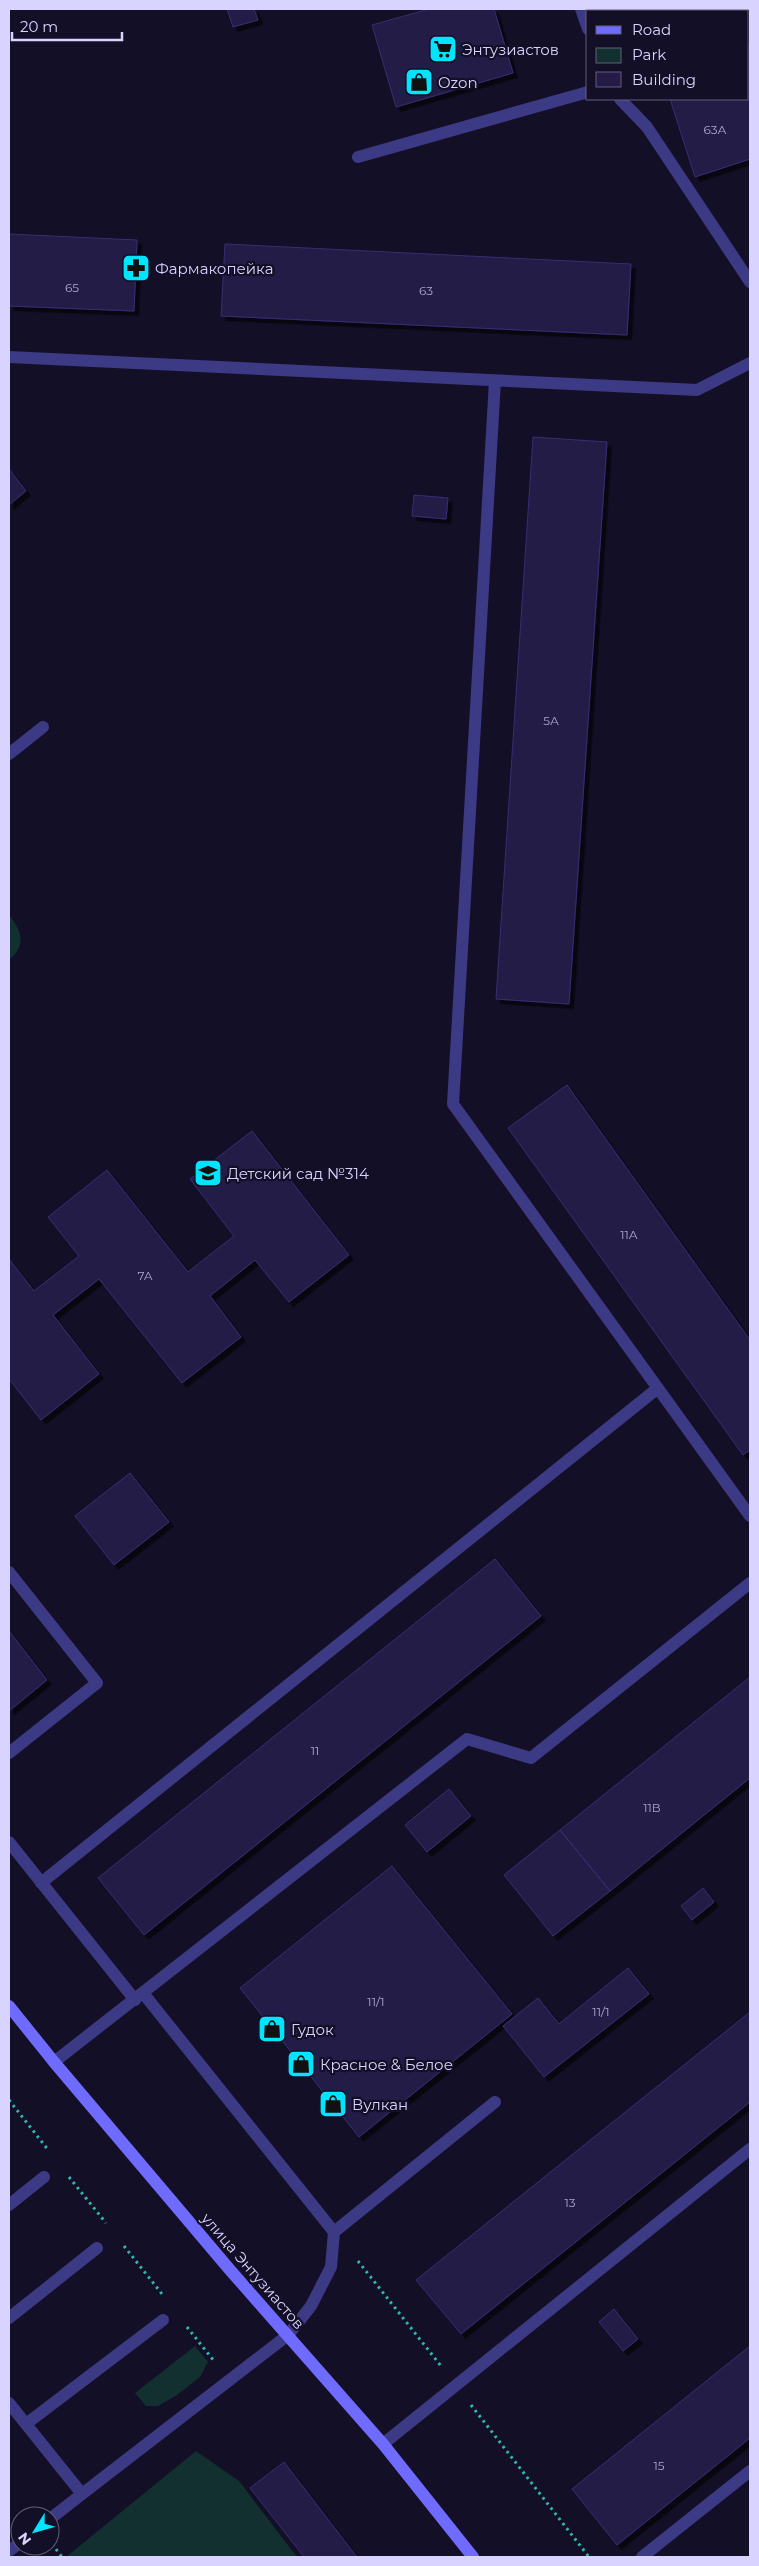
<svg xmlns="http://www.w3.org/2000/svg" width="759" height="2566" font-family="Montserrat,sans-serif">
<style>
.green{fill:#12302f}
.building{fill:#241b47;stroke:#3b2d73;filter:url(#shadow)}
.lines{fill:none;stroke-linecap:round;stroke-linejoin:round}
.path{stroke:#2fb8b0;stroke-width:3;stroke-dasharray:2.5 4;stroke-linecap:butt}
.service{stroke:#3d3a85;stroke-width:12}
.secondary{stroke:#6f6bff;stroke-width:12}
.labels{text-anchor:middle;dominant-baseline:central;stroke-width:4.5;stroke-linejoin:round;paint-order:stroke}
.number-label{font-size:12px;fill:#aca6d1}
.poi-label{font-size:15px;fill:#d9d4ff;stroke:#130f26;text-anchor:start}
.street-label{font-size:15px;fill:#d9d4ff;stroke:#130f26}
</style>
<defs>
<filter id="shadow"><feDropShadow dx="4.5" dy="4.5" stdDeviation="0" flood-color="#0009"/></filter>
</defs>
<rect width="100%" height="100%" fill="#130f26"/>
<path class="green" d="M9,915c13,16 18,30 0,45z
M195,2346l13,16 -8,15 -23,18 -19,11h-12l-11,-13z
M196,2451l43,30 58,76h-231z"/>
<path class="building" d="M227,9h27l4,11 -25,7z
M429,9h65l19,64 -117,34 -24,-82z
M750,45v114l-55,18 -25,-78h78v-53z
M9,234l128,6 -3,71 -125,-5z
M225,244l406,20 -4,71 -406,-19z
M533,437l74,5 -38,562 -73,-5z
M9,469l17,22 -17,14z
M414,495l34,3 -2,21 -34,-3z
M567,1085l183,255v110l-7,5 -235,-327z
M252,1131l97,124 -60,47 -34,-42 -45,36 31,41 -59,46 -83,-104 -46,36 46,59 -58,46 -32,-41v-120l25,32 45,-35 -31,-39 59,-47 81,102 46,-36 -44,-57z
M130,1473l39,49 -55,43 -39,-49z
M495,1559l46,57 -397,319 -46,-57z
M9,1631l38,49 -38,31z
M750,1677v101l-140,113 -50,-61z
M449,1789l22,27 -44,36 -22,-27z
M560,1830l50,61 -57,45 -49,-61z
M392,1866l120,148 -153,123 -119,-149z
M703,1888l11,14 -22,18 -11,-14z
M628,1968l21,26 -105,83 -41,-51 35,-28 21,26z
M750,2012v90l-289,232 -45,-54z
M614,2309l24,30 -15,12 -24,-29z
M750,2346v92l-133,107 -45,-56z
M284,2462l73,95h-53l-54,-69z"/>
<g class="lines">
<path class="path" d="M9,2100l40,51
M69,2177l37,46
M124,2246l38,48
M358,2261l83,105
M187,2327l27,34
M471,2405l118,152
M52,2544l10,13"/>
<path class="service" d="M581,9l7,20
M620,99l27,28 103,155
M358,157l230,-65
M9,357l688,33 53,-27
M495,381l-42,723 297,412
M9,754l34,-27
M9,1572l88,111 -88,70
M9,1842l126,158
M41,1883l617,-495
M143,1993l191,239 161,-130
M54,2062l413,-323 64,19 219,-175
M9,2205l35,-28
M9,2318l88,-70
M9,2403l73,91 206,-159 23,-29 20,-39 3,-35
M26,2424l137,-104
M383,2444l367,-295
M50,2519l32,-25
M9,2551l11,-8
M642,2557l108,-86"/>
<path class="secondary" d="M9,2006l45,56 176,208 153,174 90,113"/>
</g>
<defs>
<symbol id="supermarket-square" viewBox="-11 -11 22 22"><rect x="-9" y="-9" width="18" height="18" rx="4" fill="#00e5ff" stroke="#130f26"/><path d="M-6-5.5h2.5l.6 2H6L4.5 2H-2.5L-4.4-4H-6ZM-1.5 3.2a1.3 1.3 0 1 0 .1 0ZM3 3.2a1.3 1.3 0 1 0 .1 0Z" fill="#111"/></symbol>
<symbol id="shop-square" viewBox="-11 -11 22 22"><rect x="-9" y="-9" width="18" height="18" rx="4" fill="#00e5ff" stroke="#130f26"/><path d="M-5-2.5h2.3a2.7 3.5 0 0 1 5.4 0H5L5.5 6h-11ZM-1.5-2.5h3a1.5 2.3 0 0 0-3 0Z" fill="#111"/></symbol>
<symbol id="pharmacy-square" viewBox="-11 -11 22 22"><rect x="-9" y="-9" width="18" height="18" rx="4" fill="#00e5ff" stroke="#130f26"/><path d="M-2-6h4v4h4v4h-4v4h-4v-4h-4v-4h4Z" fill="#111"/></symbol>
<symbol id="school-square" viewBox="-11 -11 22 22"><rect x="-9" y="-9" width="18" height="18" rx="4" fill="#00e5ff" stroke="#130f26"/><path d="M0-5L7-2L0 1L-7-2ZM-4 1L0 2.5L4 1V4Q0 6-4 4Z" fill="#111"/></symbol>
</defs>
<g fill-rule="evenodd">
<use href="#supermarket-square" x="427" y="33" width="32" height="32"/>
<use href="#shop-square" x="403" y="66" width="32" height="32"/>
<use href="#pharmacy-square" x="120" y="252" width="32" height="32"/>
<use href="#school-square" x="192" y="1157" width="32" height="32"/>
<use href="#shop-square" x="256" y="2013" width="32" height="32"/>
<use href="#shop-square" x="285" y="2048" width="32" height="32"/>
<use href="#shop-square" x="317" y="2088" width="32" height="32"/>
</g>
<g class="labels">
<g class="number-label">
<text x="715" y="129">63А</text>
<text x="72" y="287">65</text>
<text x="426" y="290">63</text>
<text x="551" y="720">5А</text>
<text x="629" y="1234">11А</text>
<text x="145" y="1275">7А</text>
<text x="315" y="1750">11</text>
<text x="652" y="1807">11В</text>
<text x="376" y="2001">11/1</text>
<text x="601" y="2011">11/1</text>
<text x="570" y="2202">13</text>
<text x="659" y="2465">15</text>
</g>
<g class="poi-label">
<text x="462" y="49">Энтузиастов</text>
<text x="438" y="82">Ozon</text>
<text x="155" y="268">Фармакопейка</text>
<text x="227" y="1173">Детский сад №314</text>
<text x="291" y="2029">Гудок</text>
<text x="320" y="2064">Красное &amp; Белое</text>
<text x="352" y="2104">Вулкан</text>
</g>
<g class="street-label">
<text transform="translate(253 2271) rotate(49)">улица Энтузиастов</text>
</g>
</g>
<rect width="759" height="2566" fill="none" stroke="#d9d4ff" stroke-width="20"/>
<rect x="586" y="10" width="162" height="90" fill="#130f26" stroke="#625e7d"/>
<rect x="596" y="26" width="25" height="8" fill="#6f6bff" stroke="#625e7d"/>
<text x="632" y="35" font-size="15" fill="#d9d4ff">Road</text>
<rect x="596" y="48" width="25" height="15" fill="#12302f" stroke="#625e7d"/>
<text x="632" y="60" font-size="15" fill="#d9d4ff">Park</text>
<rect x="596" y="72" width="25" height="15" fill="#241b47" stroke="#625e7d"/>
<text x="632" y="85" font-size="15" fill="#d9d4ff">Building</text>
<g transform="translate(35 2531) rotate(233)"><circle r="24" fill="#130f26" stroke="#625e7d"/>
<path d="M0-4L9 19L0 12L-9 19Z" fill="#00e5ff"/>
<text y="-8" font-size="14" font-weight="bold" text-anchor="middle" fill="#d9d4ff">N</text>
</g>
<path d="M12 32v8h110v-8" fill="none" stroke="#d9d4ff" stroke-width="2.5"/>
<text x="20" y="32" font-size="15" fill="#d9d4ff" stroke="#130f26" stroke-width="4" paint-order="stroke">20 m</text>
</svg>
